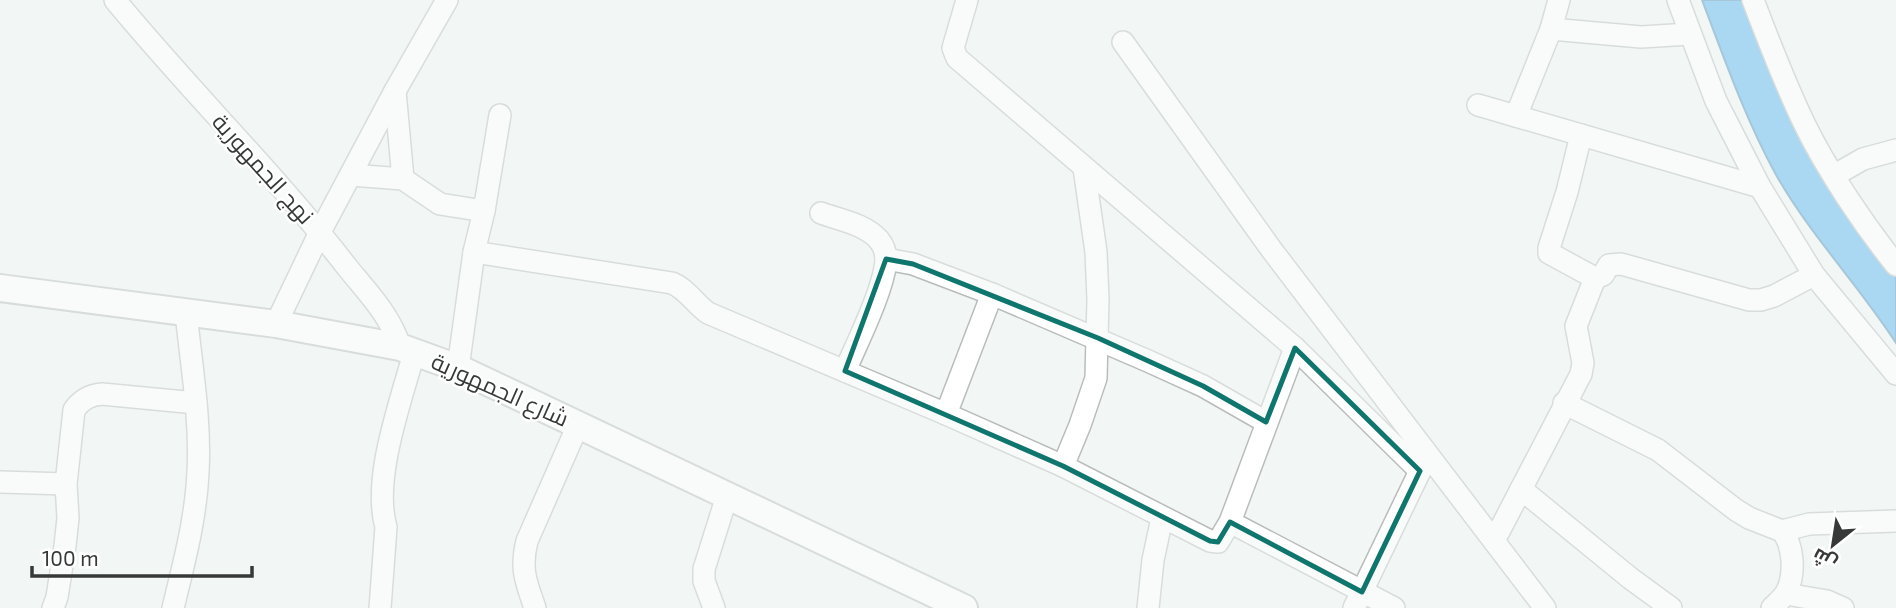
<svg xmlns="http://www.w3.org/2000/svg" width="1896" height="608" font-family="'Exo 2',Cairo,sans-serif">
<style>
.water{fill:#53afea;stroke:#4b8cb5;stroke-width:2}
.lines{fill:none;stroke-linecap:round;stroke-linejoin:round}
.minor-casing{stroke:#b8bdbb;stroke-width:24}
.major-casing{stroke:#b8bdbb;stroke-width:30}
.minor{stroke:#fff;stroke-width:21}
.major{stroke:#fff;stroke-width:26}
.marked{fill:none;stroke:#0f766e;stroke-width:5;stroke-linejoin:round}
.labels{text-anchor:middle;stroke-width:5;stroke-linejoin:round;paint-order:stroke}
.street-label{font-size:23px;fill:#373938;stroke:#fff}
</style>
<rect width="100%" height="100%" fill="#f2f7f5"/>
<path class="water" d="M1702,0H1746L1896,270V343C1858,284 1809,234 1775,173C1745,118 1724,58 1702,0Z"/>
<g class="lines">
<defs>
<g id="minor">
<path d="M115,0C190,91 275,174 347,267C367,292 391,316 400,347"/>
<path d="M967,0L953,48L957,58L1295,348L1420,471"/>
<path d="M1678,0L1716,101L1760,187L1814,275L1896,374"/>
<path d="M1753,0C1769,42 1785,84 1805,125C1827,170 1864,225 1896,265"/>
<path d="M1551,29L1641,37L1690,34"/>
<path d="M1123,42L1271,249L1545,608"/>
<path d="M395,91L403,179"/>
<path d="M1478,105L1760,187"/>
<path d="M1516,116L1551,29L1559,0"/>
<path d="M1581,135L1567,192L1549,248V253L1595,278"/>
<path d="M351,175L403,179L440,204L484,211"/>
<path d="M1835,175L1863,159L1896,150"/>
<path d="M821,213C840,220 865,224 879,240C883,245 886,253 886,260C884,289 857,343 845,371"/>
<path d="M474,252L672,283C687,289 695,304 708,313L946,414L1063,466L1210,541L1218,542L1230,522L1295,348"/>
<path d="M886,259L913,264L992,294L1148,361L1203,386L1266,422"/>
<path d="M276,324L320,232L395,91L447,0"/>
<path d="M458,368L474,252L484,211L500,115"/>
<path d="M1564,403L1658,450L1736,510L1749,518L1782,531C1794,546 1795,574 1787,591C1784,597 1777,603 1772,608"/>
<path d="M946,414L992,294"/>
<path d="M1063,466L1080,425L1096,378L1098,299L1096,252L1084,168"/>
<path d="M0,482L66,484"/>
<path d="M1521,489L1630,578L1671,608"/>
<path d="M1230,522L1394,608"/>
<path d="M1782,531L1809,524L1896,521"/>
<path d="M1494,541L1581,374L1583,363L1576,326L1595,278L1603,275L1609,265L1621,264L1749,300H1761L1774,296L1814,275"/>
<path d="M1786,594L1827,601L1843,608"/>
<path d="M53,608L57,597L65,546L68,518L66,484L74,410C81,400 89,395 102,394L196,403"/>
<path d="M173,608C184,563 196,518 198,472C201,419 191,364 186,312"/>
<path d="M380,608L386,527C372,479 401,401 414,353"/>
<path d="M535,608C526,582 520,569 527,541L578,425"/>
<path d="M714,608L704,581V569L727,496"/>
<path d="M1148,608L1153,560L1162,518"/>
<path d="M1354,608L1420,471L1423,458"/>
</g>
<path id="major" d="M0,288L276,324L400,347L458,368L964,608"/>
</defs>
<use href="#minor" class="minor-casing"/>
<use href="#major" class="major-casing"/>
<use href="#minor" class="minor"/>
<use href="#major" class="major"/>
</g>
<path d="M0 0H1896V608H0ZM886,259L913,264L1098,338L1203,386L1266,422L1295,348L1420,471L1362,592L1230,522L1218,542L1210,541L1063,466L845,371Z" fill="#f2f7f5" fill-opacity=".55" fill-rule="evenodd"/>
<path class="marked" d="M886,259L913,264L1098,338L1203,386L1266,422L1295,348L1420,471L1362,592L1230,522L1218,542L1210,541L1063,466L845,371Z"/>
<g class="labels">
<g class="street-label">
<text transform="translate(263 169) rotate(48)" y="8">نهج الجمهورية</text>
<text transform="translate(500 390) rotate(24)" y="8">شارع الجمهورية</text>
</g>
</g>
<g transform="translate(1833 545) rotate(210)" stroke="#ffffff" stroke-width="5" paint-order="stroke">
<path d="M0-5L12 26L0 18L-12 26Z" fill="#373938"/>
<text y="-10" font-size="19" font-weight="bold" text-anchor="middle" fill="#373938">ش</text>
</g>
<path d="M32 566v10h220v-10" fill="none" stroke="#373938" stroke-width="3.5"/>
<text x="42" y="566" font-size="21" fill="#373938" stroke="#ffffff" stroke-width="5" paint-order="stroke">100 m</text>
</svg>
